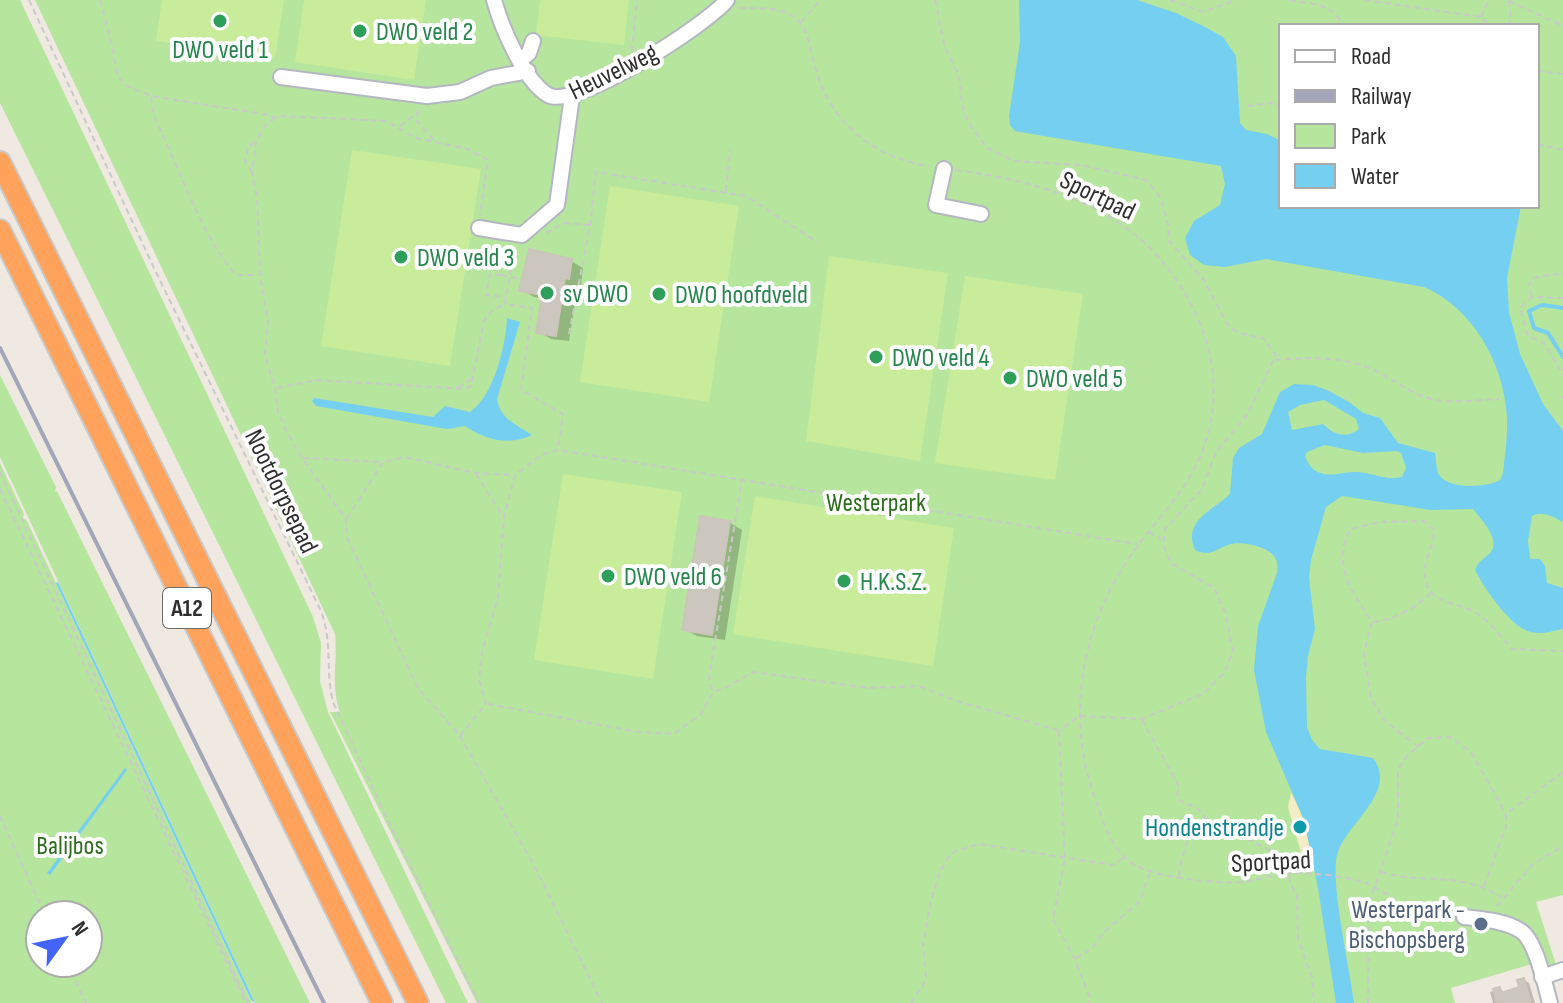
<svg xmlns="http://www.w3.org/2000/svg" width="1563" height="1003" font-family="'Sofia Sans Condensed',sans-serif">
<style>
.green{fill:#b6e59e;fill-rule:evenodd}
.sand{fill:#f3ecc5}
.pitch{fill:#c9ec9a}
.water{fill:#75cff0;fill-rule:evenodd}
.shadow{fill:#0003}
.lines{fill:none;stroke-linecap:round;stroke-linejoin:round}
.stream{stroke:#75cff0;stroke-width:4}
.building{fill:#cbc7bf;stroke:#cbc5ba;stroke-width:2}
.minor-casing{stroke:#b4b7c1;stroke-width:18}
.highway-casing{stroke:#c9c9c9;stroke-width:24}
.path{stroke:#c9c9c9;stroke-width:2;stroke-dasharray:6 4;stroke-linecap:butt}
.minor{stroke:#fff;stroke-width:14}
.highway{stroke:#ffa35c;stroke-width:20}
.rail{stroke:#a3a6b8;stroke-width:4}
.path-bridge{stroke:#c9c9c9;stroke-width:2;stroke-dasharray:6 4;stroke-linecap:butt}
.leisure-dot{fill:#2e9e5b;stroke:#fff;stroke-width:3}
.culture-dot{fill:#0f9aa8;stroke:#fff;stroke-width:3}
.service-dot{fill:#5c6f8a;stroke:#fff;stroke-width:3}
.labels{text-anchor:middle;stroke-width:8;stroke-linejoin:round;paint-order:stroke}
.shield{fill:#fff;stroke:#6d6d6d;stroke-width:2}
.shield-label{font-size:24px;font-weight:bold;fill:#2e2e2e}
.leisure-label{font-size:26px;fill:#27864d;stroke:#fff;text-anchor:start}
.street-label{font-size:26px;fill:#2e2e2e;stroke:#fff}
.park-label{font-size:26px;fill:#2c6e1b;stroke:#fff}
.culture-label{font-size:26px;fill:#0d838f;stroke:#fff;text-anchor:end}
.service-label{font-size:26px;fill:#4e5e75;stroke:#fff;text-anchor:end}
</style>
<rect width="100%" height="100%" fill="#efe9e1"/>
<g class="green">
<path d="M0,0H20L313,617L321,643L320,681L328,712L468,1003H446L0,103Z"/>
<path d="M35,0H1563V895L1536,902L1557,968H1548L1536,938L1535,963L1451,988L1455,1003H477L330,712H340C330,685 338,661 335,634ZM1281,26H1537V206H1281Z"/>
<path d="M0,375L56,487L55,492L57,491L310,1003H255L0,457Z"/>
<path d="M0,463L24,514L23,518L27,521L252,1003H0ZM40,915H88V963H40Z"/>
</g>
<path class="sand" d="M1291,792L1304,820L1315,872L1306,870L1288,807Z"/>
<g class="pitch">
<path d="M162,0H284L275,59L156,41Z"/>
<path d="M304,0H426L414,80L295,62Z"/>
<path d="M540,0H629L624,45L536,35Z"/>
<path d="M352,150L481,169L450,366L321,346Z"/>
<path d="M610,186L739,206L709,402L580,382Z"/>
<path d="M829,256L948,273L920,461L806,441Z"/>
<path d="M965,276L1083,294L1055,480L935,463Z"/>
<path d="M563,474L682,492L653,679L534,660Z"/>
<path d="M755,496L954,528L933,666L733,634Z"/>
</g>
<g class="water">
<path d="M1019,0H1137L1176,13L1207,28L1223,37L1236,56L1240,123L1246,130L1267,134L1281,141V206H1521L1507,278L1509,312L1520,354L1532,380L1543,404L1563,431V522C1554,517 1542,510 1532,516L1528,541L1530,559H1540L1545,566L1547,583L1563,588V629C1553,631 1541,635 1531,632C1511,628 1484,588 1475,570C1478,562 1481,561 1488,555C1504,542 1482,521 1473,509L1431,510L1342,496L1326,507L1311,560L1309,578L1315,629L1308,656L1306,677L1307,727L1312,740L1320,749L1373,758C1399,792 1345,824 1337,855C1330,883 1350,970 1354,1003H1336L1318,888L1304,820L1266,732L1254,670L1258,626L1277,573C1278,567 1278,560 1273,555C1266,546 1241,541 1231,544C1216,548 1211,558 1195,550C1182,520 1214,510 1230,494L1233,458L1239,448L1262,434L1280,392L1294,384L1313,385L1329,391L1349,402L1363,413L1380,418L1398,443L1435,453C1436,459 1436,467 1438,473C1446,490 1486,488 1500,480L1503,473C1505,454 1508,435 1507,417C1504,364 1473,308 1424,287L1266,259L1225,267L1204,265L1190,255L1185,238L1194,221L1220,205L1225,184L1221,166L1015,131L1010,125L1009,116L1020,42ZM1324,400L1356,419L1359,429C1346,439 1334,435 1323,424L1292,430L1288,412L1300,405ZM1325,445L1363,453L1396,451L1401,453L1406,468L1402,477C1387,481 1373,473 1357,472C1343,471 1331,478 1318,472C1311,469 1309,464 1305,457L1307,452Z"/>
<path d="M507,318L520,322L497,399C500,419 517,425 532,435C510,446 485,440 465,426L447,429L316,406L312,401L314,398L433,417L445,406L470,412C494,396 506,345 507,318Z"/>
<path d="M58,582L255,1003L251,1000L56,583Z"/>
<path d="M125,768L127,770L50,875L47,873Z"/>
</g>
<g class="shadow">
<path d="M571,261L583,268L581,285L578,284L569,341L551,339L538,331L543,299L534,297L522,290Z"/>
<path d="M729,522L742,530L725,640L697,636L684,629Z"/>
<path d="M1524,980L1529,983L1535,1003H1493L1490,992L1500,989L1506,993L1521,989Z"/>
</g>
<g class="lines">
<path class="stream" d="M1563,308L1542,305L1529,311L1534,328L1548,333L1563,357"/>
</g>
<g class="building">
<path d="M529,249L572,259L569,279L565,278L556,336L536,333L542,295L519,291Z"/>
<path d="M700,516L730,521L712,635L682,630Z"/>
<path d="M1524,978L1531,1003H1497L1493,989L1500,987L1501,993L1519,987L1517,980Z"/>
</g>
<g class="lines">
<defs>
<g id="minor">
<path d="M494,0C501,26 524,81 548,95C574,111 708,24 727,0"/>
<path d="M520,61L529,53L533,41"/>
<path d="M281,77L427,96L460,92L491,78L528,71"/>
<path d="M944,169L936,205L981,214"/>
<path d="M479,228L522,235L557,205L572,96"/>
<path d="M1464,917C1482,919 1506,921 1521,931C1536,941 1545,985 1550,1003"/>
<path d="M1542,977L1563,970"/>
</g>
<g id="highway">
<path d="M0,162L418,1003"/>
<path d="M0,230L382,1003"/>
</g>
</defs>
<use href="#minor" class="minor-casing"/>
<use href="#highway" class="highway-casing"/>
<g class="path">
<path d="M29,0L154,268L321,611C333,644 325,669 333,702L389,823L479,1003"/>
<path d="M100,0L112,45L117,74L125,85L151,96L270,115L275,118L281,116L386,121L416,138L468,149L488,160L480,215"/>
<path d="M935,0L945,48L959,75L962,104L968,122L987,148L1014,161L1081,165L1146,180L1161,198L1168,225L1169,241L1204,280L1227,324L1238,333L1263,338L1276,355L1247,415L1216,452L1202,489L1165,529L1163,545L1171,563L1214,588L1225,612L1233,652L1224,673L1203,694L1141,719L1079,716L1059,731"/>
<path d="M1170,0L1203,12L1236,0"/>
<path d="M1290,0C1314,5 1331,2 1344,26"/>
<path d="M1365,0L1481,17L1490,26"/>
<path d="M1509,1L1563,26"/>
<path d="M740,8C758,9 778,6 794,17C810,29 809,50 815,67C831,123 872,157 929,166"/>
<path d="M1481,17L1489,0"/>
<path d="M801,22L820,0"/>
<path d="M1508,26L1511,19L1509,1"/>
<path d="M632,51L637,0"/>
<path d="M1537,71L1563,74"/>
<path d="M151,97C152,115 159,127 167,144C187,189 204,238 236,275H258"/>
<path d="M1247,106L1272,103L1281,106"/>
<path d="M418,110L417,121L435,141"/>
<path d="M275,118L266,125L256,141L252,173L257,197L260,275L268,321L265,355L275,388L278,411L287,432L302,458L346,519L347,537L418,688L460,736L535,867L602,1003"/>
<path d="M400,126L417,113"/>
<path d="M1537,144L1563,150"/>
<path d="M956,170C1062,185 1153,215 1199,321C1217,363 1219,408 1202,452C1188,489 1163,512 1140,543C1084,615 1063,711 1095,798C1103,822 1112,852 1135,865C1158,878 1218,884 1244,882C1260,880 1276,873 1293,873C1316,873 1344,876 1366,883C1383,889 1397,904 1415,909C1426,913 1440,913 1451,915"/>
<path d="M252,172L245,161L248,147L256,141"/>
<path d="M726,191L730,149"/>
<path d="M546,233L564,223L589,225"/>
<path d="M514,249L505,304L532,308L521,390L563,414L558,449"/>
<path d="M501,275L490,274L486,295L505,297"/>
<path d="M1532,296L1529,285L1532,278L1563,273"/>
<path d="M1563,298L1532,297L1520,308L1528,336L1544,343L1563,375"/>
<path d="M569,334L590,226L596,172L746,196L817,242"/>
<path d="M1275,360C1310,357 1349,356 1380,373C1399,383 1414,396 1436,400C1456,403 1479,400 1499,399"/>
<path d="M277,388L317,380L465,389L471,386L484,321L493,310L505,304"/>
<path d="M458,388L472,378"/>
<path d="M1562,396L1563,399"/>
<path d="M303,458L380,462"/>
<path d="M0,472L248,1003"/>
<path d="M476,474L503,516"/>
<path d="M0,489L246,1003"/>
<path d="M347,518L383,462L405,457L475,473L514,475"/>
<path d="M1149,532L1161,539"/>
<path d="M1373,622C1395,620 1413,609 1430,594"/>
<path d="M712,690L709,677L742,480"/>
<path d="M488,704L639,732L674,734L701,714L713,692L727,687L753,672L868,688L919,686L957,701L1058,730"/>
<path d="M1142,720L1178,784L1177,799L1197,808L1205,817L1279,855L1287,864L1290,882L1297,896L1298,938L1312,978L1314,1003"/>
<path d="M1059,731L1065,859L1053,919L1075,959L1090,998L1089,1003"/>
<path d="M460,736L486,704L479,680L482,652L498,597L504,516L515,475L541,455L558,450L1137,544"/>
<path d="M1418,747L1385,721L1371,698L1364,654L1372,622C1353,592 1331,566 1350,529L1381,522L1424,521L1434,530C1434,548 1424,557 1425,573C1426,606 1456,600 1476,613C1490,621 1501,637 1512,649L1563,651"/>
<path d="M0,816L45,915"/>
<path d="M1381,872C1424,885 1460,870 1502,898"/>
<path d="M1179,876C1183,852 1186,836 1204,818"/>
<path d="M1484,886L1506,827V814L1563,772"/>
<path d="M1497,906L1533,864L1563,846"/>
<path d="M1076,958L1092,949L1104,932L1140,901L1150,872"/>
<path d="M67,963L86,1003"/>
<path d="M911,1003L923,985L926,976L923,945L931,900L940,872L950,855L956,851L979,844L1113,865L1124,857"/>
<path d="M1368,1003L1369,904L1398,819V770L1407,756L1428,738L1450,737L1471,752L1506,814"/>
</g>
<use href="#minor" class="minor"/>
<use href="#highway" class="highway"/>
<path class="rail" d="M0,348L324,1003"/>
<path class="path-bridge" d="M501,275L521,279"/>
</g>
<g class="leisure-dot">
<circle cx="220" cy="21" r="8"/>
<circle cx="360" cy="31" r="8"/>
<circle cx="401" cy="257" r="8"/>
<circle cx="547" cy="293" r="8"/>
<circle cx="659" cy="294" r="8"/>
<circle cx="876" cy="357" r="8"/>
<circle cx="1010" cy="378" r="8"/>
<circle cx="608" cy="576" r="8"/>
<circle cx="844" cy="581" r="8"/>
</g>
<circle class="culture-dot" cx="1300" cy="827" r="8"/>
<circle class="service-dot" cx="1481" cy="924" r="8"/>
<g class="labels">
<rect class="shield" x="163" y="588" width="48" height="40" rx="6"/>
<g class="shield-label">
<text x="187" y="616">A12</text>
</g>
<g class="leisure-label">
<text x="376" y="40">DWO veld 2</text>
<text x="220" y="58" text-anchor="middle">DWO veld 1</text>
<text x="417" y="266">DWO veld 3</text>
<text x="563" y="302">sv DWO</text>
<text x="675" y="303">DWO hoofdveld</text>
<text x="892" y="366">DWO veld 4</text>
<text x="1026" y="387">DWO veld 5</text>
<text x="624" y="585">DWO veld 6</text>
<text x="860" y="590">H.K.S.Z.</text>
</g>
<g class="street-label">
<text transform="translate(613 71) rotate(-26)" y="9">Heuvelweg</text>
<text transform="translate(1098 195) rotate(26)" y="9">Sportpad</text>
<text transform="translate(282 491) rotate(64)" y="9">Nootdorpsepad</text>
<text transform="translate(1271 861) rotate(-3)" y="9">Sportpad</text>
</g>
<g class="park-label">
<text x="876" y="511">Westerpark</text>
<text x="70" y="854">Balijbos</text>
</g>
<g class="culture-label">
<text x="1284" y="836">Hondenstrandje</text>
</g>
<g class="service-label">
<text x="1465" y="918">Westerpark -<tspan x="1465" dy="30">Bischopsberg</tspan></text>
</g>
</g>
<rect x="1279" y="24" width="260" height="184" fill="#ffffff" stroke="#ababab" stroke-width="2"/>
<rect x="1295" y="50" width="40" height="12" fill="#ffffff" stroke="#ababab" stroke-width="2"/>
<text x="1351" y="64" font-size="24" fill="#2e2e2e">Road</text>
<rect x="1295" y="90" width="40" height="12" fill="#a3a6b8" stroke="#ababab" stroke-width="2"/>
<text x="1351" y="104" font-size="24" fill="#2e2e2e">Railway</text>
<rect x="1295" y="124" width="40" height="24" fill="#b6e59e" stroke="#ababab" stroke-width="2"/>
<text x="1351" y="144" font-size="24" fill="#2e2e2e">Park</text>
<rect x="1295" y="164" width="40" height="24" fill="#75cff0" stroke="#ababab" stroke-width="2"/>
<text x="1351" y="184" font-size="24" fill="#2e2e2e">Water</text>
<g transform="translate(64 939) rotate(57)"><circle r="38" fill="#ffffff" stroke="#ababab" stroke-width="2"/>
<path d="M0-6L14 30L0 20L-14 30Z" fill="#4264fb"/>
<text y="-12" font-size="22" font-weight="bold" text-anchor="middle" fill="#2e2e2e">N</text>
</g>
</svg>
